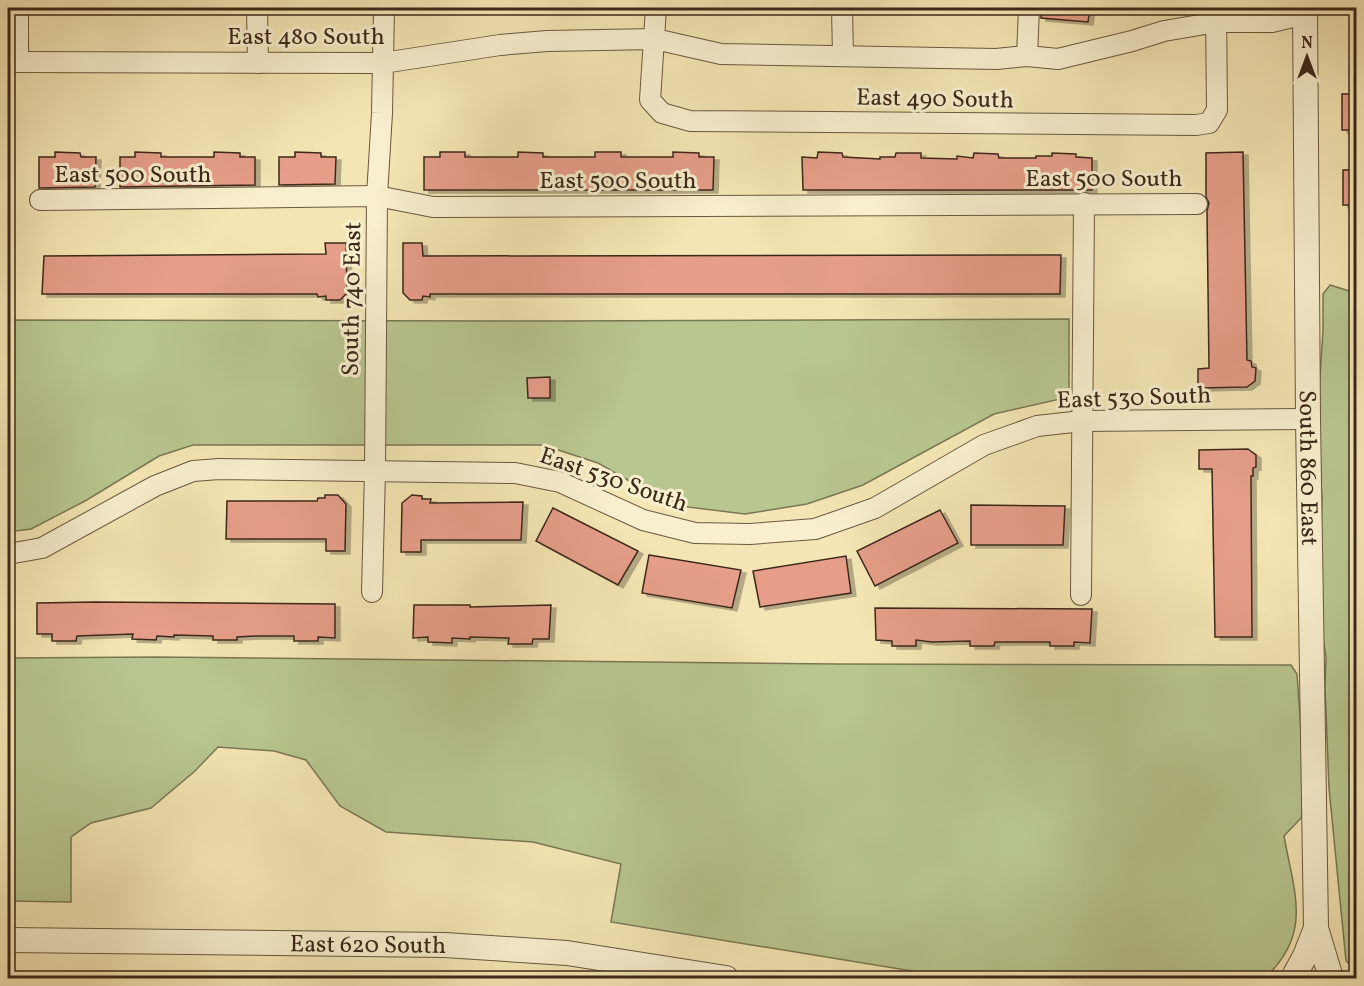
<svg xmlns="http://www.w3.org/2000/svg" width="1364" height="986" font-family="Vollkorn,serif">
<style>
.green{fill:#b8c690;stroke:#7a7755;stroke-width:1.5}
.building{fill:#e69e89;stroke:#3c281a;stroke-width:1.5;filter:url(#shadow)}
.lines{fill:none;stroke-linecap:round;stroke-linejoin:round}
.minor-casing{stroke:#6a5840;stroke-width:22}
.tertiary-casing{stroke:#6a5840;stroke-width:26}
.minor{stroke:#f8efce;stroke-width:20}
.tertiary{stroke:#f8efce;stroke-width:24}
.labels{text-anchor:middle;stroke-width:6;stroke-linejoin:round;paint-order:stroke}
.street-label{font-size:24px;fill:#3c281a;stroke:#f8efce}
</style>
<defs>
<filter id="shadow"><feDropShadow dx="5" dy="3" stdDeviation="0" flood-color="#0004"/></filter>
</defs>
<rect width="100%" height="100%" fill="#f4e6b4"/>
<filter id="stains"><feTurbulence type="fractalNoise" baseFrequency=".00333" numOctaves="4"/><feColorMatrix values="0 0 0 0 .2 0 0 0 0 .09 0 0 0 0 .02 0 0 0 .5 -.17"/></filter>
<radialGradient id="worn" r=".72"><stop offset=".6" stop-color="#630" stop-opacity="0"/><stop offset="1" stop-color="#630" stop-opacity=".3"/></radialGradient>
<g class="green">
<path d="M1330,285L1356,293V970L1346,961L1329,788L1325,686L1326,657L1321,625L1320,546L1322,500L1319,445V391L1323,331V294Z"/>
<path d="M1069,319V397L994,414L863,485L807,504L745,514L688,507L645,490L598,463L543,445H193L159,456L85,501L31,529L8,532V320L558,321Z"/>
<path d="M156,657L837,664L1291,665L1297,674L1303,759L1302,817L1284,836C1294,893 1313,933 1265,978H955L611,922L621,864L533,842L386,832L340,806L306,760L274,751L218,747L195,771L151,808L91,823L71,837V902L9,901L8,658Z"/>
</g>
<g class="building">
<path d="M1041,8H1090L1088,22L1041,18Z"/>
<rect x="1342" y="94" width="14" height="36"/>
<path d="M55,152L80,153L81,157H96L95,187L39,188V157H55Z"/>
<path d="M135,152L161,153V157H214V152L240,153V157H255V185L120,187V157H135Z"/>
<path d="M295,152L321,153V157H336L335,184L279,185V157H295Z"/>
<path d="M440,152H465V157H518V152L543,153V157H595V152H621V157H673V152L699,153V157H714L713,190H424V157H440Z"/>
<path d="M818,152L842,153L843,157L880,159V157H895L896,153H921V158L957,159V156L973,158L974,153L998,154L999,158H1036V156H1052V153L1076,154V157L1092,158V190H803L802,157L817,158Z"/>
<path d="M1243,152L1247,360L1251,361L1252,367L1256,368L1255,381L1247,387L1198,388V369L1209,368L1207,211L1209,203L1206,197V153Z"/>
<rect x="1343" y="170" width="13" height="35"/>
<path d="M325,243H346L347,293L340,300H326V296L318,297L317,294H42L44,256L326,254Z"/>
<path d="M403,243H422L423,256L1061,255L1060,294H430V297L423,296L422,300H410L403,293Z"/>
<path d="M550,377V398H528L527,378Z"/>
<path d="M1248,449L1256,455V467L1253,468V476H1251L1252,637H1215L1212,469H1199V450Z"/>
<path d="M325,495H338L346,504L345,551H326V539H226L227,501H317L318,498H325Z"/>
<path d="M412,495L422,496V499H431L430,503L523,502L521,540H421V552H401L402,503Z"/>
<path d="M971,505L1065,506L1063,545H971Z"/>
<path d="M553,508L638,551L618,585L536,541Z"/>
<path d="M940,510L958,543L875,586L857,551Z"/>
<path d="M649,555L741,570L732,608L642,593Z"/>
<path d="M846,556L851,593L760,607L753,571Z"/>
<path d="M95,602L335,604V638L318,637V641H294V636H256L237,637V640H213V636L174,635V637L157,636L156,640L132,639L133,634L77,636L76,641H52V634H37V603Z"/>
<path d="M414,605H470V607L551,605L549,639H533L532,644H508L509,638L470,637V639L452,638V643L428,642V637L413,638Z"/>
<path d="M875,608L1092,609L1090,643L1074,642V646H1050V642H995L994,646H970V641L932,642L916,640V646H892V641L876,640Z"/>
</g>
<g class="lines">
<defs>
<g id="minor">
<path d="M257,8L258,63"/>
<path d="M656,8L650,100L662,113L690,121L1196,125L1209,123L1217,110L1216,8"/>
<path d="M842,8L843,56"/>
<path d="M1027,56L1029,8"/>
<path d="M8,62L383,63L500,45L547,41L655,39L721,54L996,59L1027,56L1058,59L1132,41L1164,31L1217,22H1272L1305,14"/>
<path d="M18,62V8"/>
<path d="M40,200L377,196L433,207L1197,204"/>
<path d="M8,554L42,548L155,486L193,471L219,469L515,473L560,482L643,520L695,533L750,534L815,529L875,508L984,445L1037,426L1082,421L1308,419"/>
<path d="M372,592L375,471L377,196L382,113L384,8"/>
<path d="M1081,595L1084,203"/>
</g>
<g id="tertiary">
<path id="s1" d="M1305,8L1308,419L1316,928L1331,978"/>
<path id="s2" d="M8,940L445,945L567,953L726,978"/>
<path d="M1293,978L1305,956L1316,928"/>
</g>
</defs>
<use href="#minor" class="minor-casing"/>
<use href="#tertiary" class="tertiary-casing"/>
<use href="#minor" class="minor"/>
<use href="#tertiary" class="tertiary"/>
</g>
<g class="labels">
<g class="street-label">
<text x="306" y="44">East 480 South</text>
<text transform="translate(935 98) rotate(1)" y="8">East 490 South</text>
<text x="133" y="182">East 500 South</text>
<text x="1104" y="186">East 500 South</text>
<text x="618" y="188">East 500 South</text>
<text transform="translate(351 299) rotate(-89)" y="8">South 740 East</text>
<text transform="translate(1134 397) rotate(-2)" y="8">East 530 South</text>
<text dy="8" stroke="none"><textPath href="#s1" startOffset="460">South 860 East</textPath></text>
<text transform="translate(614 479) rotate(19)" y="8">East 530 South</text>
<text dy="8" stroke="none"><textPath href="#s2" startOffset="360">East 620 South</textPath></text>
</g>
</g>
<rect width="1364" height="986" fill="none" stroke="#f4e6b4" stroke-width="30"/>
<rect x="9" y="9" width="1346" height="968" fill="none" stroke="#3c281a" stroke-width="3"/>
<rect x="15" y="15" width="1334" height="956" fill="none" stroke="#3c281a" stroke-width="1.5"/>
<g transform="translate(1307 57)" stroke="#f8efce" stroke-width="4.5" paint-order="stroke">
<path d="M0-4.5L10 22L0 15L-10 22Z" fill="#3c281a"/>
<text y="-9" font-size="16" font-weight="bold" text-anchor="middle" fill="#3c281a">N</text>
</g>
<rect width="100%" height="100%" filter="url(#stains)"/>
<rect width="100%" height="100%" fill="url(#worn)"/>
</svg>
